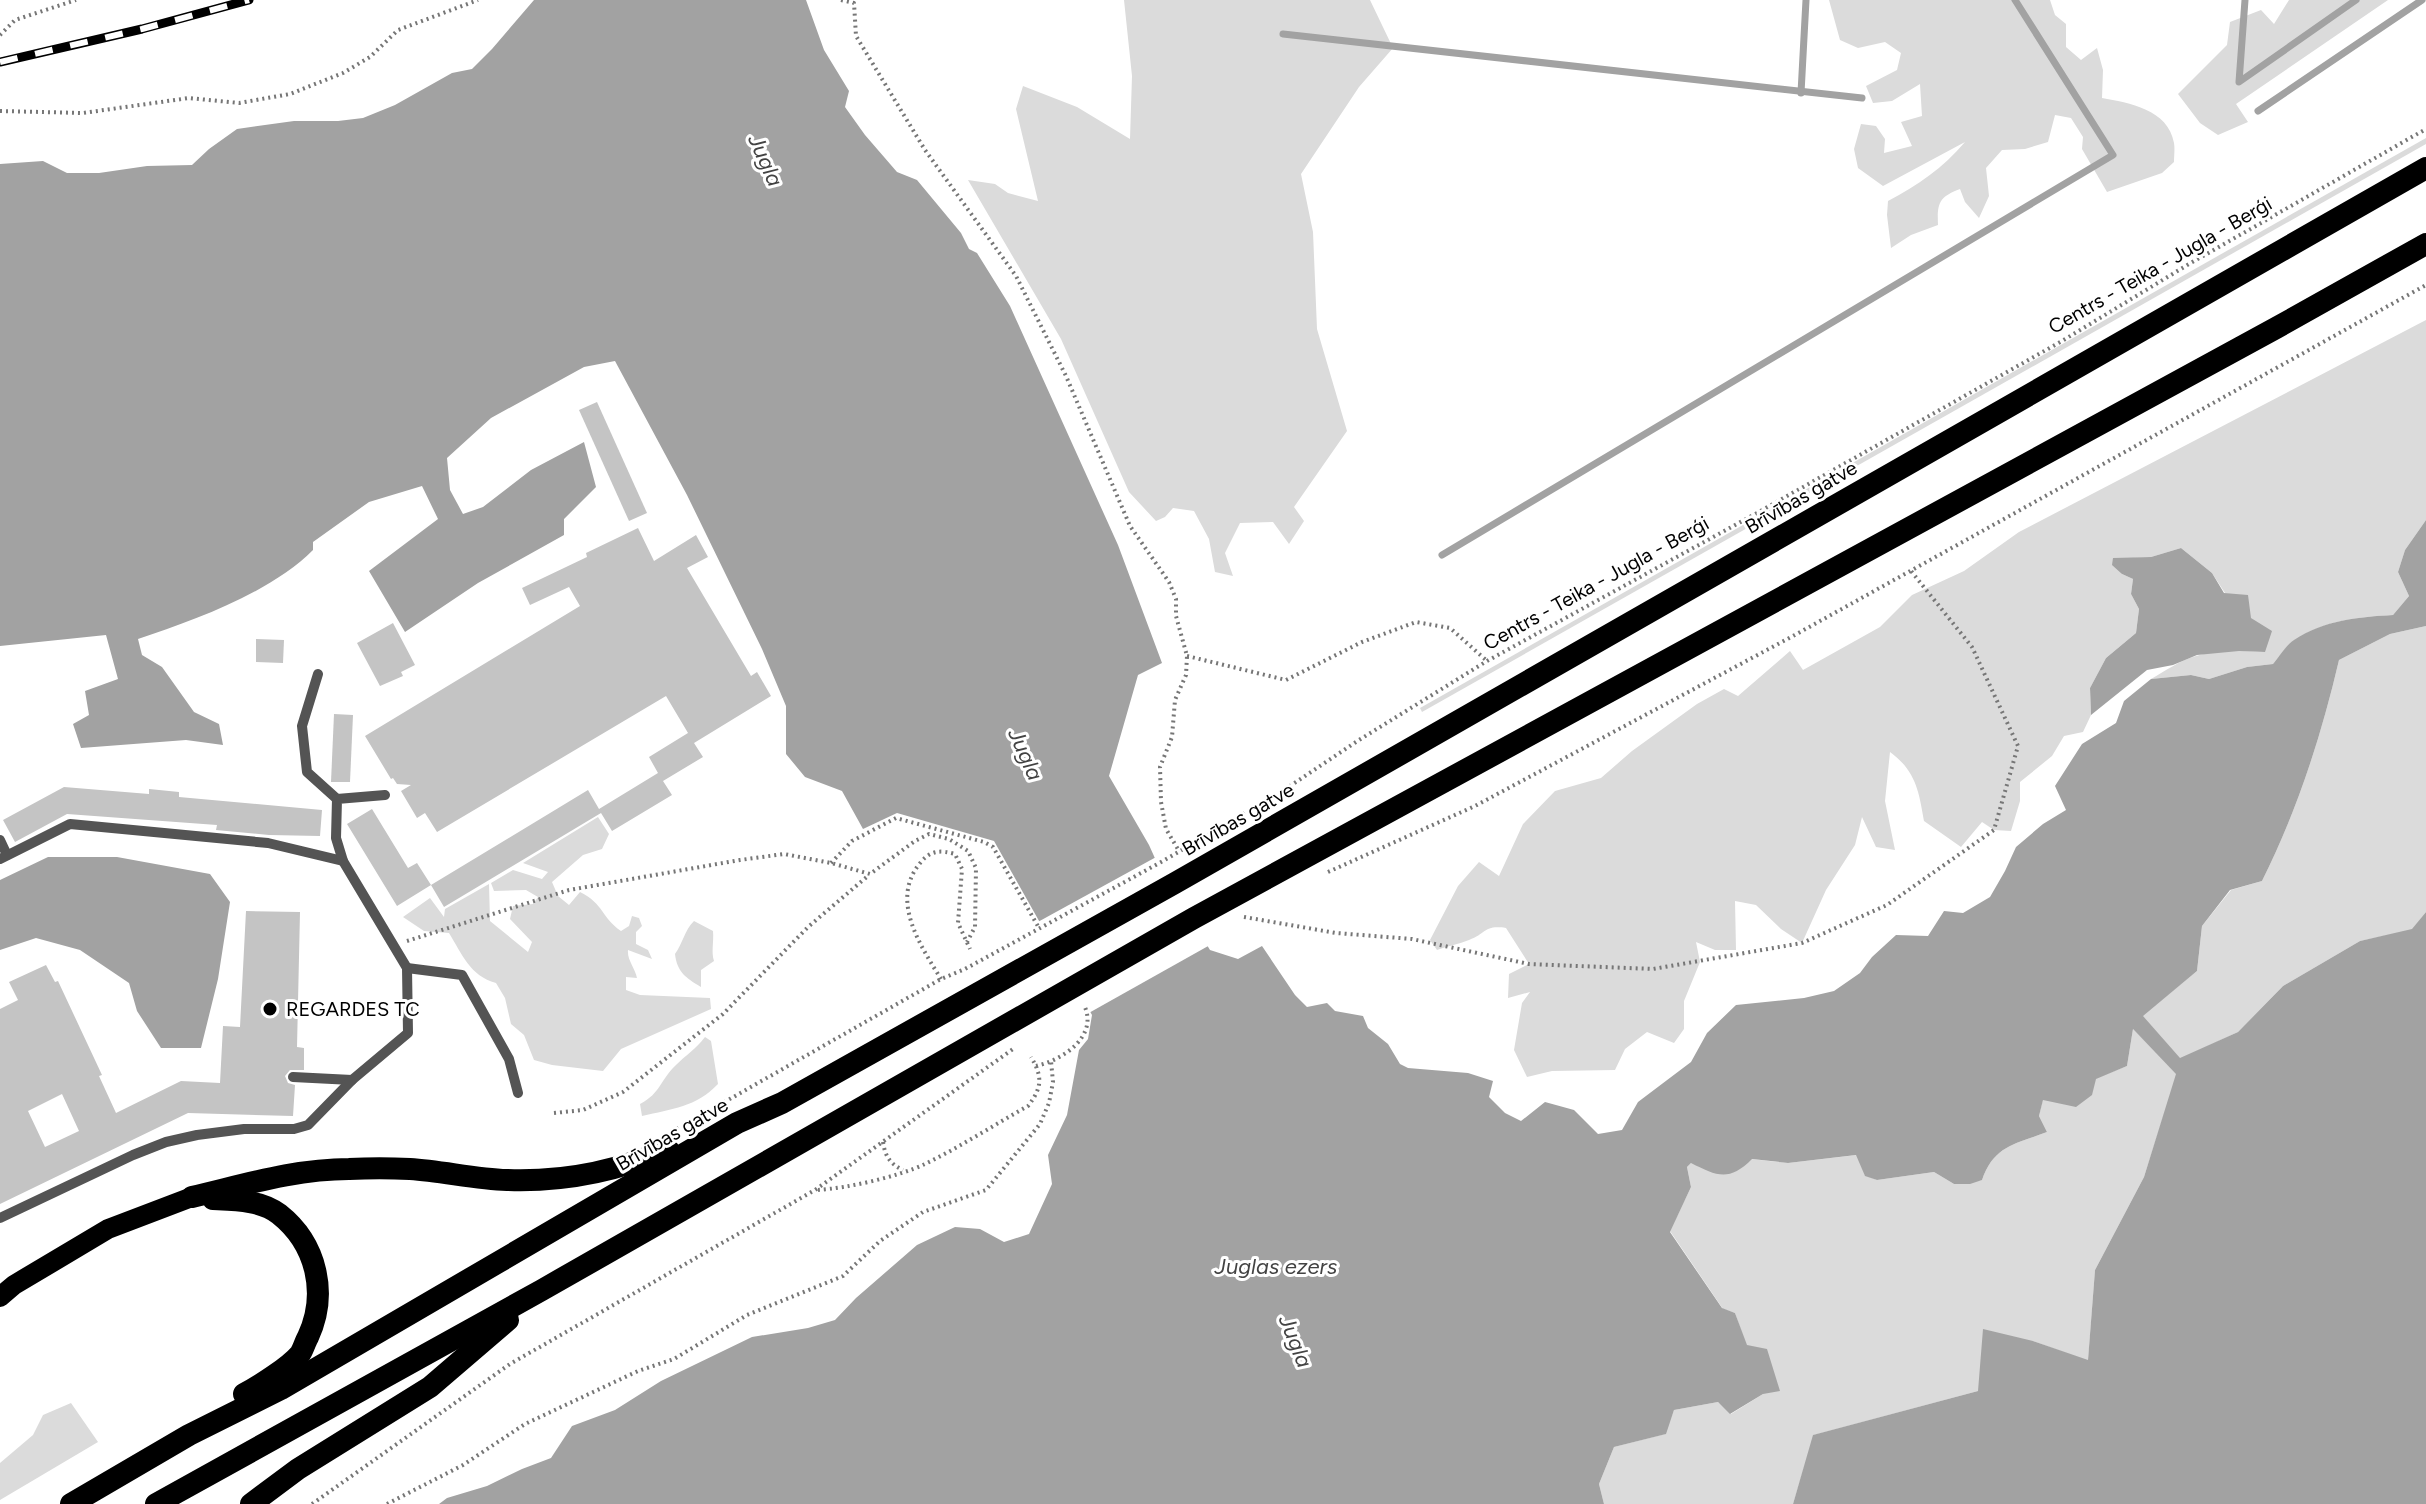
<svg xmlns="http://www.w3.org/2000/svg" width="2426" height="1504" font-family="Figtree,sans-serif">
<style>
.green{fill:#dbdbdb}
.water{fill:#a2a2a2}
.pier{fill:#fff}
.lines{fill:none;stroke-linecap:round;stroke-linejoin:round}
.stream{stroke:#a2a2a2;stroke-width:7}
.building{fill:#c4c4c4;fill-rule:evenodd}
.path{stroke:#767676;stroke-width:4;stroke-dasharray:2 4;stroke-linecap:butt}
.service{stroke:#545454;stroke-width:10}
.primary{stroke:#000;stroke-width:20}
.trunk{stroke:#000;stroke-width:22}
.rail-casing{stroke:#000;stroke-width:9}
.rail{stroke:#fff;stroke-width:6;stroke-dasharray:18;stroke-linecap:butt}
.poi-dot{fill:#000;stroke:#fff;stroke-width:3}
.labels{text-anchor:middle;stroke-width:6;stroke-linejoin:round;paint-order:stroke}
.street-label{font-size:20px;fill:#000;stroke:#fff}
.poi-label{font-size:20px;fill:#000;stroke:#fff;text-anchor:start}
.water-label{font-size:22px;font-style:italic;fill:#434343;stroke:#fff}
</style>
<rect width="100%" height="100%" fill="#fff"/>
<g class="green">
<path d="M1124,0H1370L1393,48L1359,87L1301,174L1313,232L1317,329L1347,431L1294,507L1304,521L1289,544L1273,522L1240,523L1225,553L1233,576L1215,572L1209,539L1194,511L1173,508L1165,517L1156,521L1129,492L1061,339L968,180L995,184L1008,193L1038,201L1016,109L1023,86L1077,107L1130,139L1132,76Z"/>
<path d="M1829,0H2050L2055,15L2066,24V47L2081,60L2097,48L2103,70L2102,98C2129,103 2168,109 2174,143C2175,149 2174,156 2174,162L2162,173L2107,192L2082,149L2083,137L2071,118L2055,115L2048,142L2025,149L2002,150L1986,168L1989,196L1979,218L1965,202L1960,189C1939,197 1937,203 1938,225L1911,235L1891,248L1887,215L1888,201C1918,185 1943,168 1965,142L1883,186L1858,168L1854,149L1861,124L1876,126L1885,139L1884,153L1912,146L1901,122L1922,116L1920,84L1892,101L1873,103L1866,86L1897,70L1901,53L1885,42L1858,48L1840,40Z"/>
<path d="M2289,0H2388L2236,104L2248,122L2218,135L2200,123L2178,94L2227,45L2230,22L2261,10L2274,24Z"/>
<path d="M2426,138V144L1422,712L1420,708Z"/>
<path d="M2426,320V520L2405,550L2398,572L2409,596L2393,615C2359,617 2325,620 2295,640C2286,645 2280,656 2273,664L2247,667L2209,679L2191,675L2151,679C2165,671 2179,661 2196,656C2217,649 2243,651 2265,652L2251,618L2225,593L2212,573L2181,548L2151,557L2113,559L2122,574L2133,579L2131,594L2139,609L2136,633L2106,658L2090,688L2091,715L2083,732L2064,736L2052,756L2020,782V801L2011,831L1994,830L1982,822L1961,847L1924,821C1919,792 1916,771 1890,752L1885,801L1895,850L1876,847L1862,817L1855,845L1826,890L1802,943L1781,929L1756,905L1735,901L1736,950H1715L1696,942L1700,962L1684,1001V1029L1674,1043L1647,1032L1625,1049L1615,1070L1552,1071L1527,1077L1514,1050L1522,1003L1530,992L1508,998L1509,974L1529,964L1506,928C1483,925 1488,933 1469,940C1459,944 1448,946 1437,950L1430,940L1458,886L1479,862L1499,876L1523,824L1555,791L1601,778L1632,751L1697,704L1724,689L1738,696L1790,651L1803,670L1880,627L1912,595L1964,571L2019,532Z"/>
<path d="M2426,626V912L2412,930L2360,941L2283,986L2238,1032L2180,1059L2142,1016L2197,971L2202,926L2231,890L2262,881C2297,811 2321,737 2339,660L2390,634Z"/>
<path d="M598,817L609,834L602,849L583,855L552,882L558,896L569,905L580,892C604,904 601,917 621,931L629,926L632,916L639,918L642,926L636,932V944L648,950L652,959L628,950C627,960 635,968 637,978L626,977V990L640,995L710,998L711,1009L621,1049L603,1071L552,1065L534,1060L524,1035L511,1024L505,998L496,983C470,976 462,954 449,933L424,931L403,917L430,898L444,917L445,909L489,884L490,921L528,952L532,942L510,919L513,906L533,904L538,897L526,890L494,891L491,883L513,870L542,879L548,872L523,863Z"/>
<path d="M694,921L713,931C714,942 711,952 714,961L701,970V987C686,978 677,972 675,954C683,943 684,931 694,921Z"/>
<path d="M2133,1029L2177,1074L2144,1177L2095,1270L2088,1361L2033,1341L1978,1391L1814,1435L1793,1504H1604L1599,1484L1614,1447L1665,1434L1674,1410L1718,1402L1731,1414L1763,1394L1735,1313L1723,1309L1670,1231L1691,1187L1687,1167L1691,1163L1751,1159L1788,1163L1857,1155L1865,1175L1877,1180L1934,1172L1954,1184L1982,1180C1994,1145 2016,1144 2047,1132L2039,1116L2043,1099L2127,1066Z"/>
<path d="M705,1037L711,1041L718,1084C696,1107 672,1109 642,1116L640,1104C661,1093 660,1080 676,1065C686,1055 696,1049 705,1037Z"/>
<path d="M71,1403L98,1442L0,1500V1463L33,1435L43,1415Z"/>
</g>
<g class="water">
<path d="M534,0H806L824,50L849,91L845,107L865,135L897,172L917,180L961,233L969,249L977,253L1010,306L1118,545L1162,663L1138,675L1109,776L1149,845L1158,865L1210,950L1238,959L1262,946L1295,995L1307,1007L1327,1003L1335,1011L1363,1016L1368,1028L1388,1044L1400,1064L1408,1068L1468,1073L1493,1081L1489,1097L1505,1113L1521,1121L1545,1102L1574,1110L1598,1134L1622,1130L1638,1102L1691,1062L1707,1033L1736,1005L1804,998L1834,991L1860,973L1872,957L1896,935L1928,936L1944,911L1963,913L1990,897L2005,871L2016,847L2043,824L2066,810L2055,786L2082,744L2116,723L2124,701L2151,679L2191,675L2209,679L2247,667L2273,664C2280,656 2286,645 2294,640C2324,620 2359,617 2393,615L2409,596L2398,572L2405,550L2426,520V626L2390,634L2339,660C2321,737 2297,811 2262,881L2230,890L2202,926L2197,971L2143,1016L2180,1058L2238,1032L2283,986L2360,941L2412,929L2426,912V1504H1793L1813,1435L1978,1391L1983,1329L2033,1341L2088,1360L2095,1270L2144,1177L2176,1074L2133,1029L2127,1066L2096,1079L2092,1095L2076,1107L2043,1100L2039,1116L2047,1132C2016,1144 1994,1145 1982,1180L1970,1184H1954L1934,1172L1877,1180L1865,1176L1856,1155L1788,1163L1752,1159C1729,1182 1717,1176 1691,1163L1687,1167L1691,1187L1670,1232L1722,1308L1735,1313L1747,1345L1767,1349L1780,1391L1763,1394L1730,1414L1718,1402L1674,1410L1666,1434L1614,1447L1599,1484L1604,1504H439L447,1498L487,1486L522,1469L551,1458L572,1426L615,1410L661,1381L752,1337L808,1328L835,1320L856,1298L917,1245L955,1227L980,1229L1004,1242L1029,1234L1052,1184L1048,1155L1067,1115L1079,1050L1088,1039L1092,1015L994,841L897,813L863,829L842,791L805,777L786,754V706L762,649L687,495L615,361L584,367L491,418L447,458L450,490L463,514L483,507L531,470L584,442L596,487L564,519V535L478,583L405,632L369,571L438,519L422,486L369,502L313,542V550C270,593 195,620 138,639L142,655L162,667L194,712L219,724L223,745L186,740L81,748L73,724L89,715L85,691L118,679L106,635L0,646V164L43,161L67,173H99L147,166L192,165L209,149L237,129L294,121H338L363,118L395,105L452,73L472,69L492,49Z"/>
<path d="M2181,548L2212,573L2224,593L2248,595L2251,618L2272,631L2265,652L2239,651L2197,655L2173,665L2147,670L2091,715L2090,688L2106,658L2136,633L2139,609L2131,594L2133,579L2122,574L2112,565L2113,558L2151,557Z"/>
<path d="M48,857H117L210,874L230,902L218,979L201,1048H161L137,1011L129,983L80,950L36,938L0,950V880Z"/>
</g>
<path class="pier" d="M1158,856L1210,945L1087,1014L1036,923Z"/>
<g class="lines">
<g class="stream">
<path d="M2245,0L2239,82L2356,0"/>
<path d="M1283,34L1862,98"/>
<path d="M1801,93L1806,0"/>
<path d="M2258,111L2422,0"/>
<path d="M1442,555L2113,155L2015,0"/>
</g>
</g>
<g class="building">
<path d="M597,402L647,513L629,521L579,410Z"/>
<path d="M638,528L654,561L696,535L708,557L687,568L751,676L757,672L771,696L694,743L703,757L663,781L672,795L612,831L601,813L444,907L431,885L588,790L599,809L658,773L649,757L688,733L691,738L666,696L437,832L425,813L417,818L401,791L411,785L397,784L393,778L391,779L365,736L580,606L569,587L530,605L522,588L587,557L586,553Z"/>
<path d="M393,623L415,665L401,672L403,676L380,686L357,643Z"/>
<path d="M256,639L284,640L283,663L256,662Z"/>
<path d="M334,714L353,715L350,782H331Z"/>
<path d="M64,787L149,794V789L179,792V797L322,810L320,836L269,835L216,830L217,825L67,814L15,842L3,820Z"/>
<path d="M372,809L408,868L417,863L431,885L397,906L347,824Z"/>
<path d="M246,911L300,912L297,1047L304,1048V1070H290L285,1076L288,1083L295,1085L293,1116L188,1113L0,1204V1009L18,1000L9,982L46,965L55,982L58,981L102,1075L99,1076L116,1113L181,1081L220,1083L223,1026L240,1027ZM62,1094L79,1131L45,1147L28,1111Z"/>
</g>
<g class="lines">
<g class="path">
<path d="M841,0L854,3L856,36L925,150L1016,276L1066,376L1130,526L1169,582L1176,599V616L1187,656L1186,675L1175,700L1172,737L1160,767L1161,802L1166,829L1179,851"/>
<path d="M0,35L15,20L76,0"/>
<path d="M0,111L83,113L189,98L239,103L290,94L343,73L370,57L398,30L478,0"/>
<path d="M1187,656L1286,680L1362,642L1416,622L1450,628L1487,661"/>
<path d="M831,863L852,841L896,818L984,842L993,847L1039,928"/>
<path d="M1328,872L1475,806L1793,636L2426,285"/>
<path d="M1244,917L1336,933L1412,939L1529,964L1653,969L1802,943L1887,905L1994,830L2018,746L1972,647L1911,571"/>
<path d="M407,941L569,890L740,860L784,854L831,863L870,874L915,841L929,834L949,839L968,851L976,868L975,927L967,942"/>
<path d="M941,979C920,945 889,899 921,862C931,850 941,850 955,854L962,869L958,923L970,949"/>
<path d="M1036,1066C1063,1060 1099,1036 1084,1005"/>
<path d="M554,1113L583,1110L623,1092L723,1014L808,927L869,875"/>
<path d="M677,1129L941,979L965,969L1163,861L1278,794L1359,740L1487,661L1757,513L2062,341L2189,264L2426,129"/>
<path d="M883,1142C885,1156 890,1164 903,1170"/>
<path d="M818,1190C848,1188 897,1177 925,1164C960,1147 994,1125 1028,1106C1042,1088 1043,1077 1031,1057"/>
<path d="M312,1504L510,1364L815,1190L1013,1049"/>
<path d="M387,1504L463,1465L525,1424L638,1371L674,1359L747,1315L843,1276L880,1241L923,1212L986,1190L1040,1124L1049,1103L1053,1082L1051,1061"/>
</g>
<g class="service">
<path d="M318,674L302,726L307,772L337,799"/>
<path d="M0,840L7,855"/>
<path d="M0,859L70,824L268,843L343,861"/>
<path d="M407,968L462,975L509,1059L518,1093"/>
<path d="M293,1077L352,1080"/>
<path d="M0,1218L133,1155L166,1142L197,1135L244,1129H294L308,1125L352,1080L408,1033L407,968L343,861L336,838L337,799L385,795"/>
</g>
<path class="primary" d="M0,1297L14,1285L108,1229L192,1197"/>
<g class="trunk">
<path d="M192,1197C244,1185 295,1169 349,1169C369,1168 390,1168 410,1169C442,1171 475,1179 507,1180C563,1182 618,1171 668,1149"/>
<path d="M213,1199C235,1200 261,1200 279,1214C317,1244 328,1294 308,1337C305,1342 303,1350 300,1354C289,1367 259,1386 244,1394"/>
<path d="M71,1504L189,1435L281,1389L737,1123L782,1103L1175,883L2426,168"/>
<path d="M156,1504L542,1290L1194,918L2276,328L2426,244"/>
<path d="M251,1504L298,1469L430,1387L508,1320"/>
</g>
<defs>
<path id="rail" d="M0,62L142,29L249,0"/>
</defs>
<use href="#rail" class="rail-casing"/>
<use href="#rail" class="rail"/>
</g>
<circle class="poi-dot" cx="270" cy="1009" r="8"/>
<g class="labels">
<g class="street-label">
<text transform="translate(2160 265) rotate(-30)" y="7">Centrs - Teika - Jugla - Berģi</text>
<text transform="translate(1801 497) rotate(-30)" y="7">Brīvības gatve</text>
<text transform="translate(1596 583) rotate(-29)" y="7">Centrs - Teika - Jugla - Berģi</text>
<text transform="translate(1238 819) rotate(-30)" y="7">Brīvības gatve</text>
<text transform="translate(672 1134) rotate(-30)" y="7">Brīvības gatve</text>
</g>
<g class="poi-label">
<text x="286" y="1016">REGARDES TC</text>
</g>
<g class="water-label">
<text transform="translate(766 160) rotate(66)" y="8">Jugla</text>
<text transform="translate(1026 754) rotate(66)" y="8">Jugla</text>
<text x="1276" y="1274">Juglas ezers</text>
<text transform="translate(1296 1341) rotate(68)" y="8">Jugla</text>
</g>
</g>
</svg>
